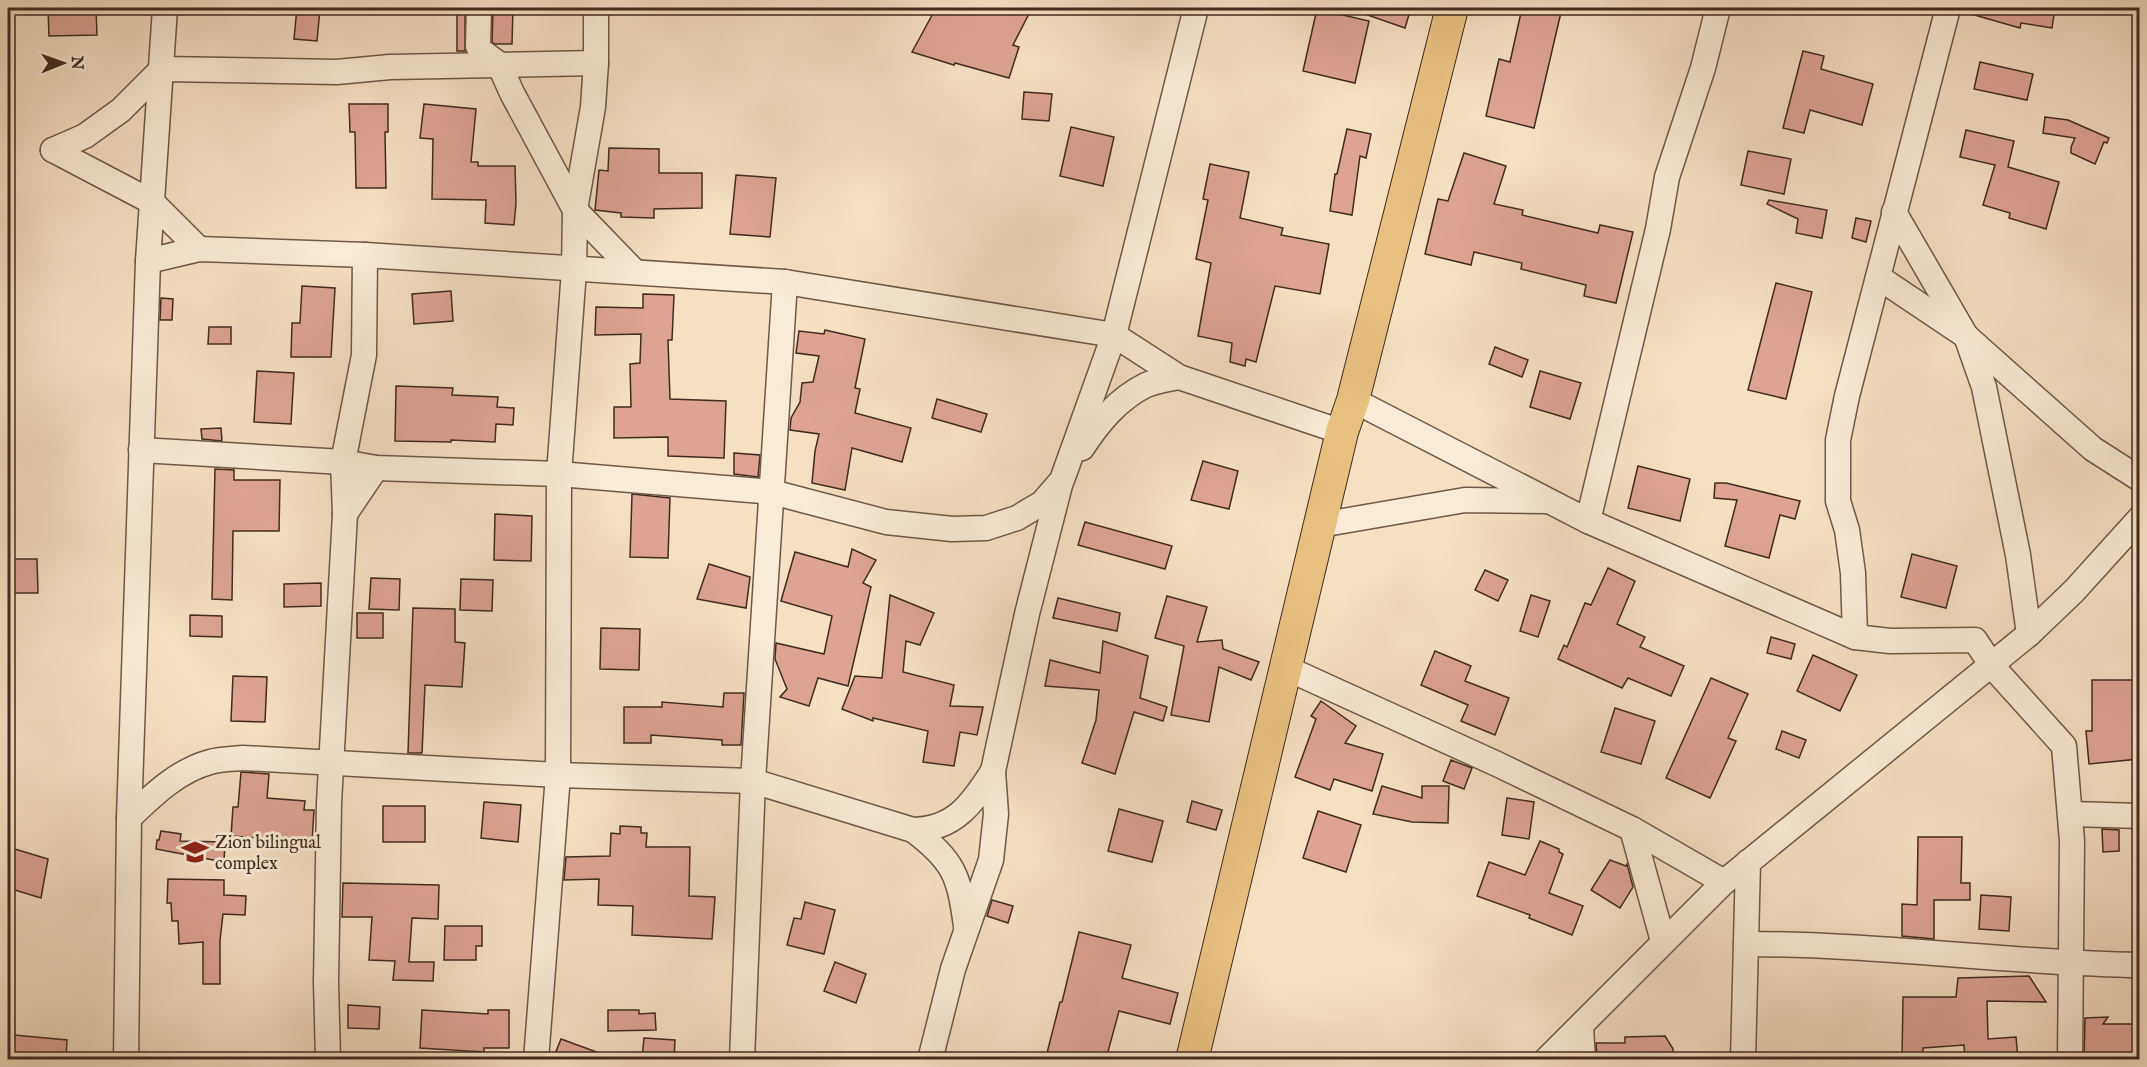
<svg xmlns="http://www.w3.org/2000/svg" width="2147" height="1067" font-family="'IM FELL English',serif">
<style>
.building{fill:#dea393;stroke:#412b21;stroke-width:1.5}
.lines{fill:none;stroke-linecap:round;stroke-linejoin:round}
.minor-casing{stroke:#6e5849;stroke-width:27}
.major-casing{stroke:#412b21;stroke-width:34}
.minor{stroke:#f8ebd7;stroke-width:24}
.major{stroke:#eac081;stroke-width:32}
.labels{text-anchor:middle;stroke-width:6;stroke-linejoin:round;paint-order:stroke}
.poi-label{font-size:18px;fill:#412b21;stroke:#f8ebd7;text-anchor:start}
</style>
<rect width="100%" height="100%" fill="#f5e0c2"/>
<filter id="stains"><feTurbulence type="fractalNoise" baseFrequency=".00333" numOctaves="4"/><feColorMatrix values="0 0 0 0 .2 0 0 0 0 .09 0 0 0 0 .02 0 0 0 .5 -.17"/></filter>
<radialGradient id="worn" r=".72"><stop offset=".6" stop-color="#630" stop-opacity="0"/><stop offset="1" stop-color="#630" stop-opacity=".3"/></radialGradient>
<g class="building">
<path d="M48,8H96L97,35L49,36Z"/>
<path d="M297,8L320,9L317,41L294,39Z"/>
<rect x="457" y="8" width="8" height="43"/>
<path d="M493,8H513L512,44H495L492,42Z"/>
<path d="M936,8H1032L1013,45L1019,47L1009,78L955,63L954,65L912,52Z"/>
<path d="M1353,8H1411L1405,28L1353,10Z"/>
<path d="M1522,8H1562L1534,128L1486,116L1499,59L1510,62Z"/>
<path d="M1965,8H2055L2052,28L2021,23L2020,28L1964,12Z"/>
<path d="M1317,9L1369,21L1355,83L1303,71Z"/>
<path d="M1803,51L1824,56L1821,69L1873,84L1862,125L1810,110L1804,133L1783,128Z"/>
<path d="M1980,62L2033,74L2027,100L1974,89Z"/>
<path d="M1024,92L1052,94L1049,121L1022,119Z"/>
<path d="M349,104H388V132H385L386,188H356L355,132H350Z"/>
<path d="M424,104L476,109L471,162H478V166H515L516,203L514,225L485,223L486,200L432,199L433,139L420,138Z"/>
<path d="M2045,117L2068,120L2109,138L2107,143L2104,142L2095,164L2071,153V147L2075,138L2043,133Z"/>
<path d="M1071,127L1114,137L1103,186L1060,176Z"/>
<path d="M1347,129L1371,134L1366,158L1360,156L1352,215L1330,211L1335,174H1337Z"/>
<path d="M1966,130L2014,141L2008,167L2059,182L2046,229L2009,218L2010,213L1983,205L1995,165L1960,157Z"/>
<path d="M609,148L659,149V173H702V208L654,209V218L621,217V213L595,210L599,170L608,171Z"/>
<path d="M1748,151L1791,159L1784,194L1741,185Z"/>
<path d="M1464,153L1506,166L1494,204L1523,210L1522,215L1598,233L1600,225L1633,232L1616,303L1584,296L1586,285L1521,269L1522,263L1474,252L1471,265L1425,254L1438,199L1448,201Z"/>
<path d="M1210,164L1249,172L1240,218L1283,228L1281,235L1329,244L1320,294L1275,286L1256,362L1246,359L1245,366L1230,362L1232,343L1198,336L1211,263L1196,259L1208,200L1203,199Z"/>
<path d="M736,175L776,178L770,237L730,234Z"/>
<path d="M1769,200L1827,210L1822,238L1796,233L1798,219L1767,204Z"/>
<path d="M1856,218L1871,221L1866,242L1852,238Z"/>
<path d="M1776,283L1812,292L1786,399L1748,390Z"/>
<path d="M302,286L335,288L331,357H291L292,323H300Z"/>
<path d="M451,291L453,321L414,324L412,294Z"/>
<path d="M643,294L674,295L672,340H668L670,399L726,401L724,458L668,456V437L614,438V407H631L630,364L640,363L641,334L595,335L596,307L643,308Z"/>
<path d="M161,298L173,299L172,320H160Z"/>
<path d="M209,327H231V344H208Z"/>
<path d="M825,330L865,339L855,388L860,389L855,413L911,428L902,462L852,448L845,490L812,483L815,451L819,434L790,430L791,418L800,402L802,383L813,382L819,356L796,353L799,331L824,334Z"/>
<path d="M1495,347L1528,360L1522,377L1489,364Z"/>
<path d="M257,371L294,373L291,424L254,422Z"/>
<path d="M1540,371L1581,383L1570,419L1530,407Z"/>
<path d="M396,386L453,388L452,395L498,397L497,407L514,408L513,425L496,424L495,442L451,440V442L395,441Z"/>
<path d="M937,399L987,414L981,432L932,418Z"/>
<path d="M221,428L222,441L202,439L201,429Z"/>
<path d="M734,453L760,455L758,477L734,474Z"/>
<path d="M1203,461L1238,471L1229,509L1191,500Z"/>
<path d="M1638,466L1690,479L1680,521L1628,508Z"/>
<path d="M215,469L234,470V480H280L279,531H233L232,600L212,599Z"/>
<path d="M1715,483H1726L1800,501L1795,519L1780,515L1769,558L1725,546L1737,500L1714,498Z"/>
<path d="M632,494L670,498L668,558L630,557Z"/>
<path d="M495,514L532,516L531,561L494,560Z"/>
<path d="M1085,522L1172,546L1165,569L1078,545Z"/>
<path d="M852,549L876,560L863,583L871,587L848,686L818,678L809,706L780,697L787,689L775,659L776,643L824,654L832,616L781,601L795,552L848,567Z"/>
<path d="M1912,554L1957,566L1946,608L1901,597Z"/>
<path d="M12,559H37L38,593H12Z"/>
<path d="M709,564L750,577L746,608L697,599Z"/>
<path d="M1608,568L1635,581L1617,624L1645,637L1640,647L1684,666L1671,696L1628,678L1622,688L1558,659L1564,645L1567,647L1585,603L1591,605Z"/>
<path d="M1485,570L1508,580L1498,601L1475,590Z"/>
<path d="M371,578L400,579L399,610L369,609Z"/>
<path d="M461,579L493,580L492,611L460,610Z"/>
<path d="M321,583V606L284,607V584Z"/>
<path d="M890,595L934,613L920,645L906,641L903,672L954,685L950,706L983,707L977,735L960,732L954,766L923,762L928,731L873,718V721L842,709L855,676L882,678Z"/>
<path d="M1531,595L1550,601L1538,637L1520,631Z"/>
<path d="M1167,596L1207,607L1197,642L1222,640L1223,649L1259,662L1251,680L1219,667L1209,722L1171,715L1184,646L1155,638Z"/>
<path d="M1058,598L1120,613L1117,631L1053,618Z"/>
<path d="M413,608L455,609V642L465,643L462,687L425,685L422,753H408Z"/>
<rect x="357" y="613" width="26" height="25"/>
<path d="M190,615L222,616V637L190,636Z"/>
<path d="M601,628L640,629L639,670L600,669Z"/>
<path d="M1771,637L1795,644L1791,659L1767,653Z"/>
<path d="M1103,641L1148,656L1140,698L1167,707L1163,721L1134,712L1115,774L1082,763L1096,720L1099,690L1045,686L1050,660L1100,673Z"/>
<path d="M1435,651L1471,666L1465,681L1509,698L1495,735L1461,721L1468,705L1421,685Z"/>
<path d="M1813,655L1857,675L1840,711L1797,691Z"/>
<path d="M233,676L267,677L265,722L231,721Z"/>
<path d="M1711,678L1748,694L1728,738L1736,741L1710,798L1666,778Z"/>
<path d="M2092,680H2137V743H2139V759L2089,764L2086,731H2092Z"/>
<path d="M724,693H744L741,745H722V740L651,735V743H624V707H662V702L723,707Z"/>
<path d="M1321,701L1356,726L1345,743L1383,754L1372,791L1334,779L1330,790L1295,777L1316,719L1311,716Z"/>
<path d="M1615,708L1655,721L1641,764L1601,752Z"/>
<path d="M1782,731L1806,740L1799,758L1776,749Z"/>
<path d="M1451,760L1472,768L1464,789L1443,781Z"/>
<path d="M241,772L269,774L267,798L305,801L304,810H314L312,842L231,836L233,807H238Z"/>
<path d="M1382,786L1422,798V786H1449L1448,823L1412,822L1373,814Z"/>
<path d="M1507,798L1534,802L1529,839L1502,835Z"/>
<path d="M1192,801L1222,810L1216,830L1187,822Z"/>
<path d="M484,802L521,805L518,842L481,838Z"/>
<rect x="383" y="806" width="42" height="36"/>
<path d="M1119,809L1163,821L1152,862L1108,851Z"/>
<path d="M1318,811L1361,825L1346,872L1303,858Z"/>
<path d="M620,826L641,827V833H647L646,847H690L689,896L715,897L712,939L632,935L633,906L598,905L599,879L564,880L566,857L610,856L611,833L620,834Z"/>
<path d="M2102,829L2119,830V851L2103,852Z"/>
<path d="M161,831L181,834L180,841L225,842L224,862L156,849L157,840H159Z"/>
<path d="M1918,837H1962L1961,883H1970V900H1934V939L1902,936V904L1917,905Z"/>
<path d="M1540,841L1559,849V852L1563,854L1549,893L1583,906L1572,935L1529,918L1530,915L1477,896L1489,862L1525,875Z"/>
<path d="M8,847L48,859L41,898L8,888Z"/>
<path d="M1610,860L1626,866L1627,864L1633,887L1620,908L1591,890Z"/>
<path d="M168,879L224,880V895L246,896L245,915L223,914L220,940V984H203V942L179,944L178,921H172L171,903H167Z"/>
<path d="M343,883L439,885L438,919L412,918L409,962H434L433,981L393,980L395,961L369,960L372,917H342Z"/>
<path d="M1981,895L2011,897L2009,931L1979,929Z"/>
<path d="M992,900L1013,906L1008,923L987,916Z"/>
<path d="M805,902L835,910L824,954L787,945L794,918L801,919Z"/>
<path d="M445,926H482V946H476V960H444Z"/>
<path d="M1079,932L1131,945L1122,978L1178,993L1170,1024L1119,1011L1106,1059H1070L1047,1053L1060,1002H1062Z"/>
<path d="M835,962L866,974L856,1003L824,991Z"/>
<path d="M2029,976L2046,1002L1987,1001L1988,1039L2016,1037L2018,1059H1965L1964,1045L1923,1048V1059H1902L1903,997H1956L1958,978Z"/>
<path d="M348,1005L380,1007L379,1029L348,1028Z"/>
<path d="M422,1010L488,1014V1010H509V1048H484V1052L420,1048Z"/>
<path d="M608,1010H639V1014L655,1013L656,1030L608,1031Z"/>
<path d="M2108,1017L2103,1024H2135V1029H2139V1059H2084L2085,1018Z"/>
<path d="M14,1035L67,1040L66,1059H12Z"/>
<path d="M1665,1036L1673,1049V1059H1597L1596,1043H1625V1037Z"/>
<path d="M644,1038L675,1040L674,1059H642Z"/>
<path d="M561,1039L613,1058V1059H553Z"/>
</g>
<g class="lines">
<defs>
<g id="minor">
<path d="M479,8L478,46L481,51L499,64L512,93L575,210L634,271"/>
<path d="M53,150L85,136L121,110L162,69L337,72L390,67L596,63"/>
<path d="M53,150L152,202L199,249"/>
<path d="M1894,212L1966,336L1984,387L2018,555L2029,634"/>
<path d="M148,261L199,249L365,255L785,282L1114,335L1179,377L1342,432"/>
<path d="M1878,277L1966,336L2093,449L2140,479"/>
<path d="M1353,400L1588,521L1855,637L1890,641L1975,640L1992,666L2064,746L2072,841L2070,1060"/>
<path d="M1082,448C1099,422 1118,399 1146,385C1156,381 1168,379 1179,377"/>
<path d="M141,450L343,462L376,468L559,474L772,492L886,522L952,529L986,528L1017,518L1042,503L1062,480L1114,335L1196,8"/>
<path d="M345,514L376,468"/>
<path d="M1588,521L1658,229L1667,177L1703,68L1718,8"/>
<path d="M1320,525L1465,500L1546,501"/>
<path d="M1855,637L1853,573L1847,530L1838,501V440L1847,396L1948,8"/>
<path d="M1286,668L1497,764L1632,829L1724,882"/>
<path d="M2071,814L2140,816"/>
<path d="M129,818C152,796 177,771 210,762C220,759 232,759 243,758L558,775L753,781L913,830C955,829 972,804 993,771"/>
<path d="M1632,829L1663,941"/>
<path d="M913,830C954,861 959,875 966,926"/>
<path d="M1746,944C1878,944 2008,963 2140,965"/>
<path d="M1581,1027L1583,1060"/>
<path d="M126,1060L129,818L148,261L165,8"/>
<path d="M328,1060L326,982L329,803L345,514L343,462L364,355L365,255"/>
<path d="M536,1060L558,775L559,474L574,270L575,210L593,107L596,63V8"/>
<path d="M742,1060L753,781L785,282"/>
<path d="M930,1060L953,969L991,860L996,814L993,771L1027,614L1060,485"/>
<path d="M1546,1060L1724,882L2029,634L2074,591L2140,518"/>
<path d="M1743,1060L1748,862"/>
</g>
<path id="major" d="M1192,1060L1342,432L1353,400L1452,8"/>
</defs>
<use href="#minor" class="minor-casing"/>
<use href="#major" class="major-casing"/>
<use href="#minor" class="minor"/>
<use href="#major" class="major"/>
</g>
<defs>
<symbol id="school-bare" viewBox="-9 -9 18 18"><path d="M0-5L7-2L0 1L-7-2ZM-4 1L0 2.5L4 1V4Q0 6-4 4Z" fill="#8f2418" stroke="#f8ebd7" stroke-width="2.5" paint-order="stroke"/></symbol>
</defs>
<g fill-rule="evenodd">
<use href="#school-bare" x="176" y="833" width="38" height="38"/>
</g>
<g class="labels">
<g class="poi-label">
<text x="215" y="848">Zion bilingual<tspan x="215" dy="21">complex</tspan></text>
</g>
</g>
<rect width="2147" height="1067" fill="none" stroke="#f5e0c2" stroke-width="30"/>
<rect x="9" y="9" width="2129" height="1049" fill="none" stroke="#412b21" stroke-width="3"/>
<rect x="15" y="15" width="2117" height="1037" fill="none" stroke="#412b21" stroke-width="1.5"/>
<g transform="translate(63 63) rotate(89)" stroke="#f8ebd7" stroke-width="4.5" paint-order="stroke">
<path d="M0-4.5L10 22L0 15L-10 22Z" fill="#412b21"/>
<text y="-9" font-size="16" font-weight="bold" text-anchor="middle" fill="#412b21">N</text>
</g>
<rect width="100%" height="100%" filter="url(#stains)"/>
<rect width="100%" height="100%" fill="url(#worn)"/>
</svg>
